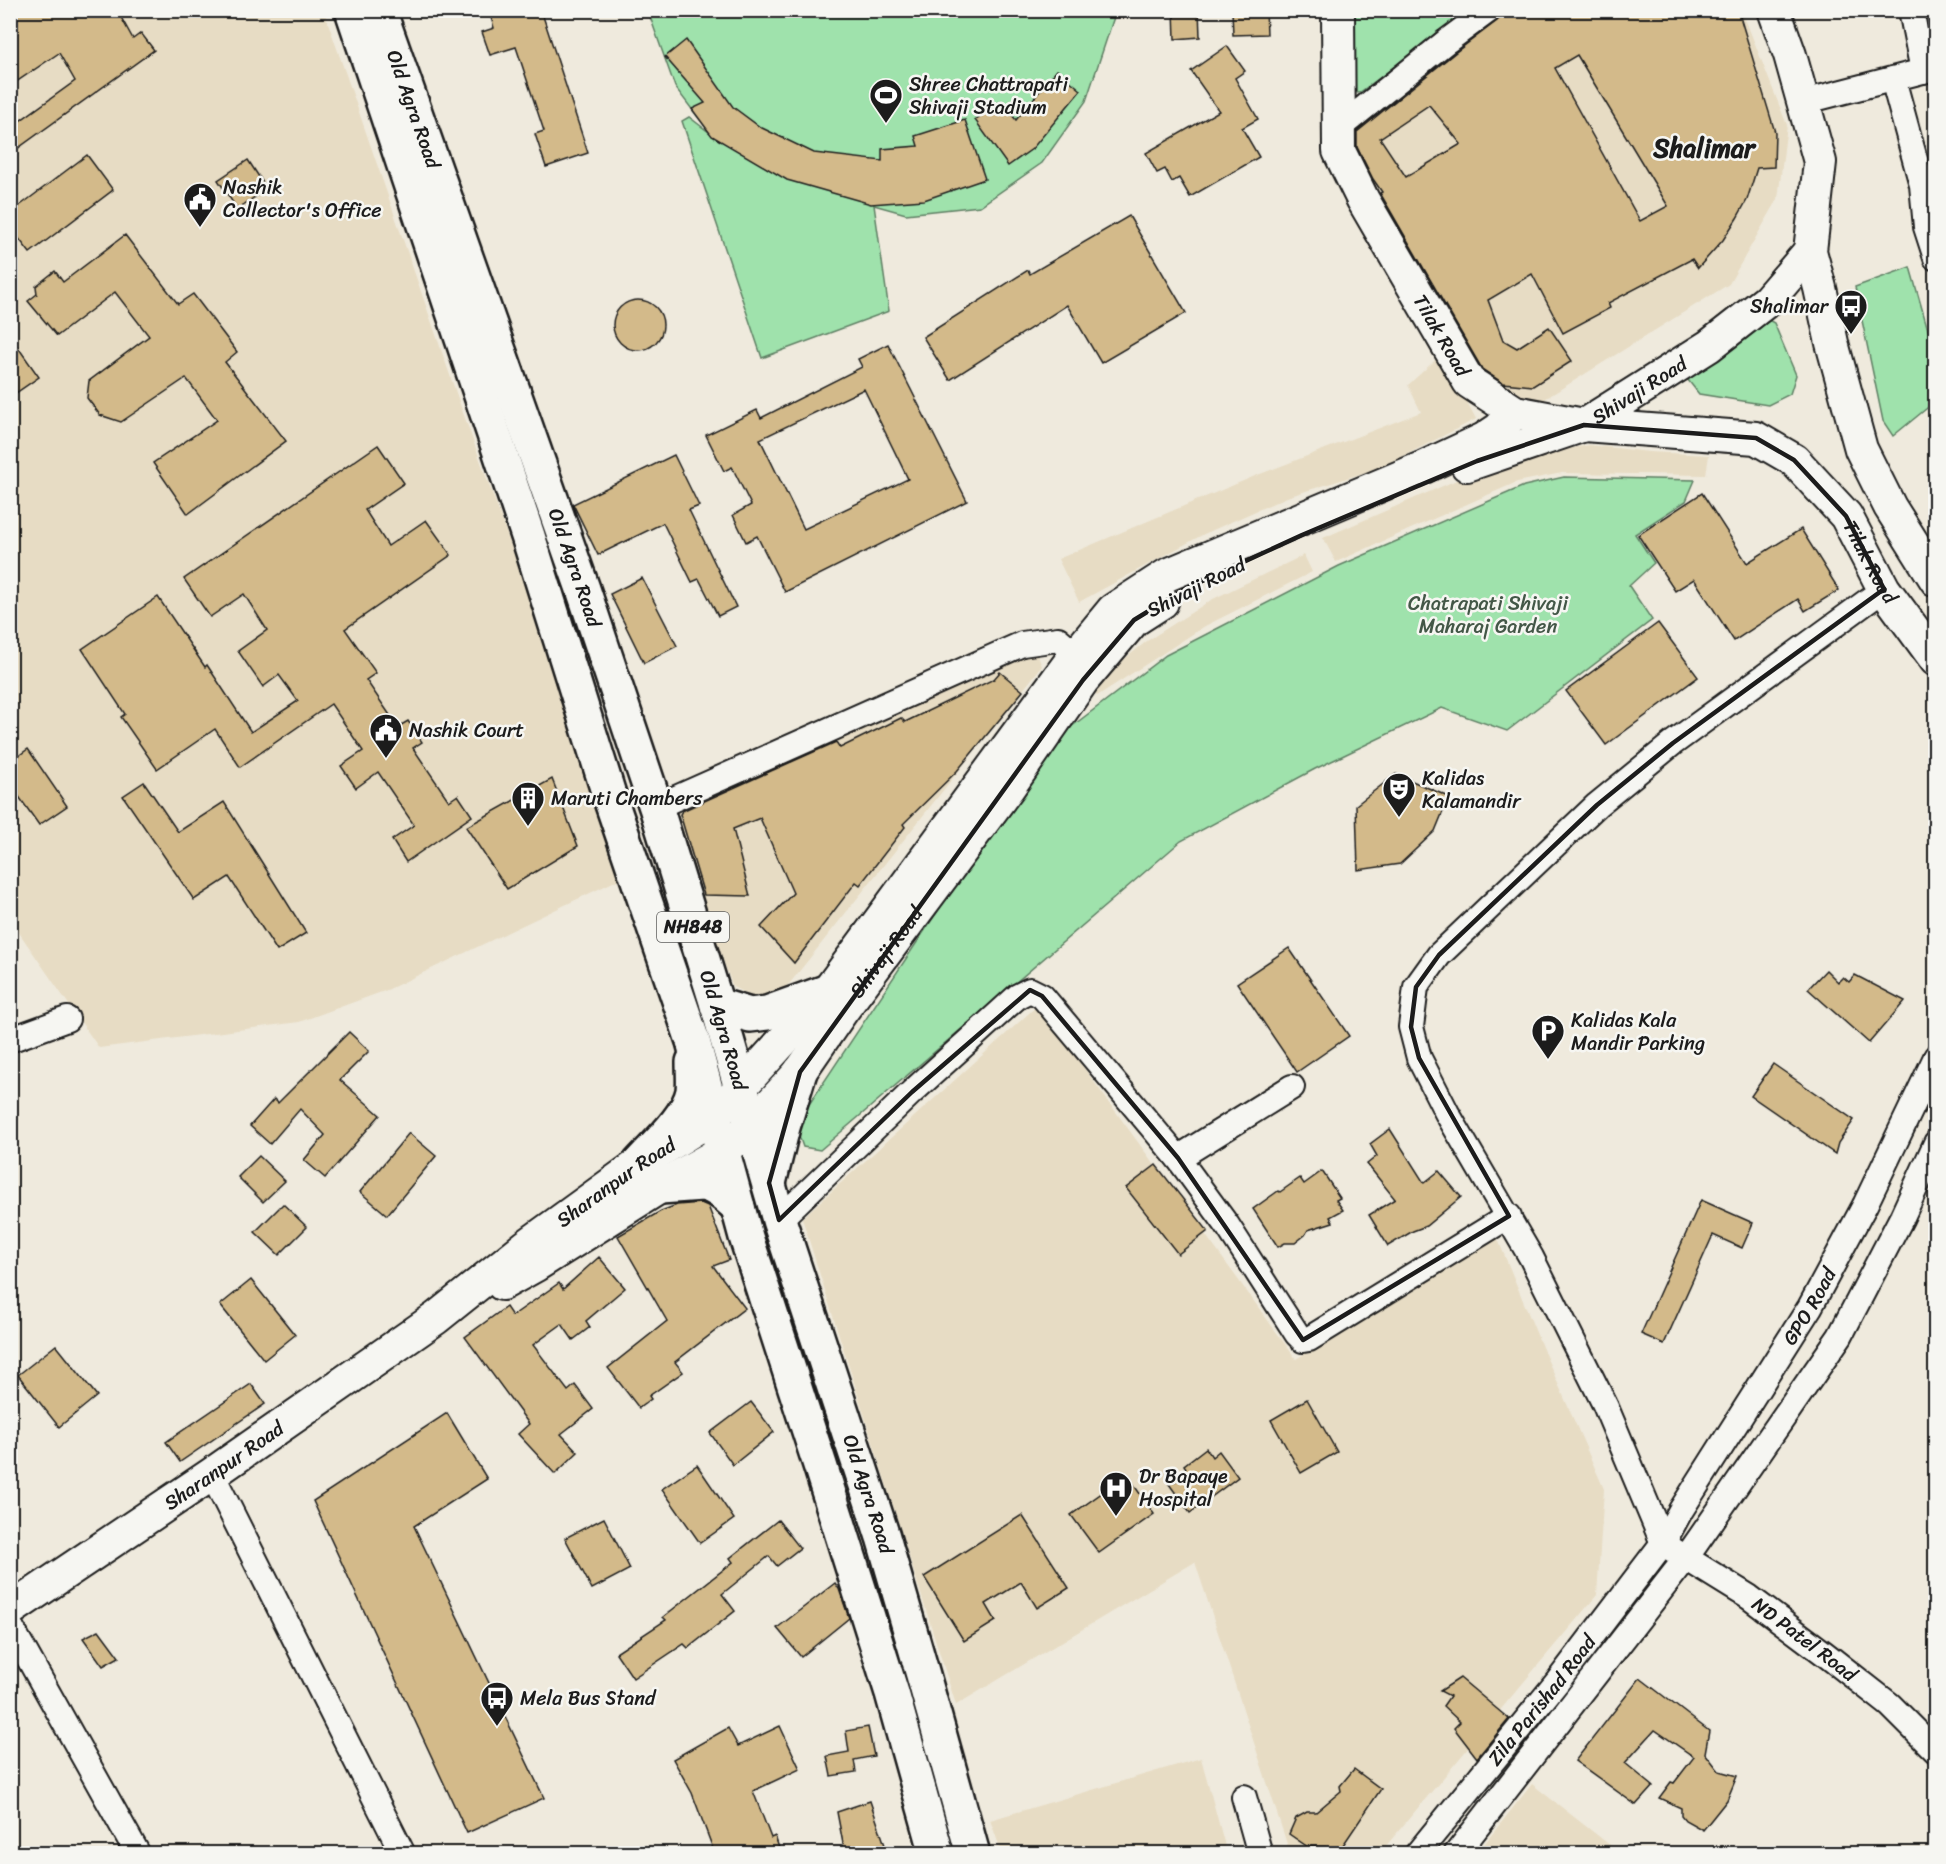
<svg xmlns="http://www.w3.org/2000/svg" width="1946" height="1864" font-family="Sriracha,sans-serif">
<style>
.built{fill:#e7dcc4}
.green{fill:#9fe2ac;stroke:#5e7f64;stroke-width:1.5}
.building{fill:#d3ba8a;stroke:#1c1c1c;stroke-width:1.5;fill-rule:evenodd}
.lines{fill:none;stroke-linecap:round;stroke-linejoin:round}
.minor-casing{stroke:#1c1c1c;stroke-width:28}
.major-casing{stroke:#1c1c1c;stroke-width:36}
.highway-casing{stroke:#1c1c1c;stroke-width:38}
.minor{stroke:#f6f6f2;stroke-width:24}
.major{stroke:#f6f6f2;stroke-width:32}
.highway{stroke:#f6f6f2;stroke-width:33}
.marked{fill:none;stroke:#1c1c1c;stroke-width:4.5;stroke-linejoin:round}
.labels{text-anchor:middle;stroke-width:5;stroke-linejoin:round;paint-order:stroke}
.shield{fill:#f6f6f2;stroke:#5d5d5c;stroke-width:1.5}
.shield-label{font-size:18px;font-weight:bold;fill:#1c1c1c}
.poi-label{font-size:20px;fill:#1c1c1c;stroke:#f6f6f2;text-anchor:start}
.street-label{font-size:20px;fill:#1c1c1c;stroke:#f6f6f2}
.park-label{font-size:20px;fill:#435747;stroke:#f6f6f2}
.district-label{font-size:26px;font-weight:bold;fill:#1c1c1c;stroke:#f6f6f2}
</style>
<rect width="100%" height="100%" fill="#efeadd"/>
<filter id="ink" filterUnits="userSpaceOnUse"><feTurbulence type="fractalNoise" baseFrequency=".0167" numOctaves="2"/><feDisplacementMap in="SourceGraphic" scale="12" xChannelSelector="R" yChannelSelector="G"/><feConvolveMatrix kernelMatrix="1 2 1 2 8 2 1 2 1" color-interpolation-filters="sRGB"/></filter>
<g filter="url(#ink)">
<g class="built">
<path d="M1524,10L1742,11L1787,125L1778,199L1729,284L1540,402L1490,387L1343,137Z"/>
<path d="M10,11H324L462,410L630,874L387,990L299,1022L99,1048L11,921Z"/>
<path d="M1442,354L1476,419L1382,467L1287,497L1204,534L1079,602L1058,559L1255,476L1421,412L1408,385Z"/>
<path d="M1590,445L1649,452L1709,455L1706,475L1562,473L1517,482L1336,562L1323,538L1505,459Z"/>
<path d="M1304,555L1312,572L1205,626L1097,696L1090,687L1147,641L1211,600Z"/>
<path d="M1033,645L1042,666L790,983L764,1003L733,987L669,814Z"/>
<path d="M1038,1005L1296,1359L1497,1237L1542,1347L1604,1489L1597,1595L1380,1853H1290L1195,1562L956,1705L802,1218Z"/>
<path d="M1201,1758L1227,1853H1002L990,1820Z"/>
<path d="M1532,1784L1620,1853H1477Z"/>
</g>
<g class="green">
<path d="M648,11H1116L1086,101L1042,163L980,206L906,214L874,205L889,311L762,358L682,121L689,117L710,133L675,87Z"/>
<path d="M1346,11H1470L1359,93L1342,91Z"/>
<path d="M1910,267L1935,354V398L1932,404L1893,436L1883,421L1855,287Z"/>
<path d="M1765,318L1774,323L1796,375L1790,394L1768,405L1699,394L1688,380L1689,369Z"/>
<path d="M1564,477L1695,480L1686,501L1635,534L1654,563L1629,586L1652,620L1507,731L1442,708L1315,769L1181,841L820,1150L803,1147L798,1133L802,1115L953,888L1071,727L1166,655L1339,566L1524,486Z"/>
</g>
<g class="building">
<path d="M10,10H117L133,39L141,33L154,50L10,154V128L75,81L59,53L10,86Z"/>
<path d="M489,10H541L588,153L546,167L535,134L544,131L516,47L490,55L482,32L494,28Z"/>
<path d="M1174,10H1199L1200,37L1175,39Z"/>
<path d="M1232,10H1266L1267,34L1233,35Z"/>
<path d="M1507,10H1738L1775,132L1774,167L1757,168L1747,200L1737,218L1723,240L1698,268L1692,259L1608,303L1610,308L1563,333L1532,274L1488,300L1503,340L1517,348L1549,327L1572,361L1533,386L1503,383L1482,369L1380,193L1382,192L1373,179L1357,147V132L1456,52L1497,21ZM1577,55L1668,206L1640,221L1555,68ZM1429,105L1461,144L1406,177L1380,138Z"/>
<path d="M686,40L733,107L760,127L814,153L882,161V149L918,146L915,136L965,120L985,179L924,200L871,204L787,180L712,136L692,109L705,103L665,57Z"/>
<path d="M1227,46L1245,71L1235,78L1258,119L1242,128L1259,157L1190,197L1179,178L1172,182L1165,169L1157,173L1146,153L1219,111L1191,71Z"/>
<path d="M1057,70L1081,90L1032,149L1008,166L975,120L1001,101L1016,120Z"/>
<path d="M87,155L113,190L30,253L10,227V213Z"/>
<path d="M248,160L267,189L237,209L218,180Z"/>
<path d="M1129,216L1186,313L1101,363L1067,305L950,380L923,337L1028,270L1030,274Z"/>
<path d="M125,235L178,304L193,294L237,352L225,362L286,441L188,514L153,463L217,420L186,378L121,422L100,415L87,398L89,381L149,336L115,292L57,336L28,301L37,294L36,286L55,271L63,282Z"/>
<circle cx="638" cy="325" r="25"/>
<path d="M10,336L39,377L10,397Z"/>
<path d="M888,344L967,501L785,592L757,536L746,542L733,515L751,505L732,467L724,471L706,435L757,410L761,418L862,367L858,359ZM864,389L908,479L804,529L760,439Z"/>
<path d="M378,445L404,483L365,510L388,546L426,520L451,555L345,629L376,673L366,680L398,727L408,721L422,742L413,748L449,801L458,795L472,816L406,862L392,840L414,825L378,772L356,788L341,766L363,751L331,704L240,767L215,729L157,769L121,717L125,714L82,649L158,597L205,667L207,665L251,732L298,701L279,675L263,687L238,651L267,630L244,594L210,617L184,579Z"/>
<path d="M674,455L699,506L689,510L736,607L718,616L699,579L692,582L663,523L598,555L573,504Z"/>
<path d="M1702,493L1747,563L1801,529L1839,590L1805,611L1798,599L1734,641L1694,579L1675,591L1638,535Z"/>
<path d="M642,578L677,646L644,663L610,594Z"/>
<path d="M1658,623L1698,677L1606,745L1566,691Z"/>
<path d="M1000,672L1023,691L957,771L903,824L905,827L860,885L856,882L794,963L761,927L793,893L760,818L733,829L750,896L704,895L680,814L682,811L836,742L840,748L901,718L905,722L994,679Z"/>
<path d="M28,749L67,806L39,825L10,784V762Z"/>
<path d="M1396,774L1449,797L1435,831L1400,864L1358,870L1356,805Z"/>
<path d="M552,779L578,846L507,889L466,827Z"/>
<path d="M144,782L178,832L224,802L306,933L277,951L229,877L194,900L123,796Z"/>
<path d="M1289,948L1349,1036L1297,1072L1237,983Z"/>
<path d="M1826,970L1838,982L1843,977L1849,982L1855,975L1905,1001L1869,1043L1808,989Z"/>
<path d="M349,1032L369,1051L340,1080L380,1115L325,1178L304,1160L325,1135L300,1109L270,1144L250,1126L274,1099L278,1103Z"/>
<path d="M1773,1064L1854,1120L1838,1143L1835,1154L1751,1096Z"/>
<path d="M1390,1129L1424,1183L1439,1171L1461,1197L1426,1226L1413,1231L1388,1246L1369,1215L1395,1199L1367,1164L1377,1156L1370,1144Z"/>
<path d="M409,1133L436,1156L387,1215L360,1192Z"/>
<path d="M259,1156L285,1181L263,1202L238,1177Z"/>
<path d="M1156,1165L1208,1231L1178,1254L1126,1188Z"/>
<path d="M1322,1171L1340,1198L1336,1200L1343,1210L1330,1217L1333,1222L1308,1230L1305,1235L1295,1243H1285L1278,1247L1253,1209L1278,1191L1280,1192L1300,1178L1304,1184Z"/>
<path d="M1701,1200L1753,1223L1742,1248L1713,1235L1664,1344L1641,1334Z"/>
<path d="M701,1203L708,1206L729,1260L713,1266L745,1308L675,1362L683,1372L649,1396L651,1399L639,1408L608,1368L667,1321L618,1236L661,1211L677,1205Z"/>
<path d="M283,1204L307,1227L279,1255L255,1232Z"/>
<path d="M599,1257L625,1288L586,1321L590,1327L573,1340L562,1324L533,1345L568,1391L575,1385L593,1409L561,1434L578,1452L555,1474L518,1434L529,1424L465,1337L506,1307L512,1316L559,1283L563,1289Z"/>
<path d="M251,1280L295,1335L264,1360L220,1305Z"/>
<path d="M56,1345L97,1396L59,1427L18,1375Z"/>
<path d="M251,1384L265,1404L180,1462L166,1442Z"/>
<path d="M1307,1399L1337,1452L1301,1473L1271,1420Z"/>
<path d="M751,1402L774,1432L733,1465L710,1433Z"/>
<path d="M447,1413L487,1479L414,1526L544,1798L467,1833L313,1501Z"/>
<path d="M1206,1448L1212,1457L1219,1451L1238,1477L1190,1513L1169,1484L1179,1479L1178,1474L1186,1468L1184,1465Z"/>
<path d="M697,1465L734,1519L700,1543L662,1489Z"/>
<path d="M1127,1475L1154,1514L1099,1553L1071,1515Z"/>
<path d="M1022,1515L1069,1588L1037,1608L1021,1582L986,1604L996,1621L964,1641L924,1577Z"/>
<path d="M604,1518L630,1569L592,1589L565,1538Z"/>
<path d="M778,1520L800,1548L777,1566L769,1556L722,1594L735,1611L688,1648L684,1644L633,1678L616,1653L666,1620L663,1617L733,1562L730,1558Z"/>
<path d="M835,1583L839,1589L849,1618L801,1657L777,1628Z"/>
<path d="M99,1630L119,1657L103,1666L83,1638Z"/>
<path d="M1460,1678L1509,1719L1477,1758L1454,1728L1460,1722L1443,1706L1450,1696L1440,1691Z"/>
<path d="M1640,1678L1709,1731L1705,1753L1719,1771L1737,1776L1727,1800L1703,1830L1685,1820L1681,1815V1808L1659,1798L1671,1782L1674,1783L1694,1757L1655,1730L1625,1763L1653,1786L1636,1805L1575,1761Z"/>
<path d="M780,1726L800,1769L753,1791L771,1838L775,1836L781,1854H715L692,1793L673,1759L728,1728L738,1746Z"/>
<path d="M868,1727L874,1756L854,1760L856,1772L831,1776L827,1756L849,1752L846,1731Z"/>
<path d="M1354,1769L1381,1789L1337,1854H1321L1325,1847H1308L1289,1834L1296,1818L1307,1812H1316L1341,1791L1340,1786Z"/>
<path d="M870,1801L888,1854H845L837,1812Z"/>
</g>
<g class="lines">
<defs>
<g id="minor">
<path d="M1911,10L1923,71L1936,67"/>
<path d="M1893,79L1922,185L1926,227L1936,258"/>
<path d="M1803,102L1923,71"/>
<path d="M1339,128L1447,41L1489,10"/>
<path d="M656,807L1022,644L1058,639L1089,665"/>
<path d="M10,1038L12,1039L67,1019"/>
<path d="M1178,1158L1227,1225L1297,1334L1303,1340L1309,1339L1509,1216"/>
<path d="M779,1220L912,1092L1018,996L1030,990L1042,996L1178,1158L1292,1087"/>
<path d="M212,1474L403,1854"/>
<path d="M1663,1543L1605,1405L1531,1257L1447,1113L1419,1058L1411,1027L1416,987L1439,955L1597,805L1673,743L1884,589"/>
<path id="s1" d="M1673,1550L1749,1597L1825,1654L1890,1705L1936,1751"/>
<path d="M10,1625L138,1854"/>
<path d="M1244,1797L1260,1854"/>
<path id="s2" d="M1417,1854L1558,1681L1663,1543L1681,1510L1810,1307L1865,1205L1936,1057"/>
<path d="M1456,1854L1686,1558L1840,1336L1902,1217L1936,1143"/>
</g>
<g id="major">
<path id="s3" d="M1338,10L1339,151L1363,200L1469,382L1515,412L1584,425L1756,438L1794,460L1846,516L1884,589L1936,660"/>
<path d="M1774,10L1790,55L1820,162L1810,251L1820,288L1832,343L1861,449L1890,507L1936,580"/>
<path id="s4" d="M1467,465L1584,425L1709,346L1768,300L1810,251"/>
<path id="s5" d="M502,1284L536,1265L660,1187L723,1151L752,1124L800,1072L842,1011L1009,787L1083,680L1134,620L1162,602"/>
<path id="s6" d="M10,1610L212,1474L436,1318L526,1246L639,1164L714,1117L828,991L1071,661L1113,610L1167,575L1424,467L1484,439L1499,429L1515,412"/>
</g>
<g id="highway">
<path d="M352,10L528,536L611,801L693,1041L746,1237L820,1465L892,1693L937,1854"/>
<path id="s7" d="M379,10L583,589L656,807L717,1005L779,1220L883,1537L923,1675L973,1854"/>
<path d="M717,1005L750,1015L767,1013L828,991"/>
<path d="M639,1164C656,1145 688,1117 693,1091C694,1082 693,1072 693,1062"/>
<path d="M769,1183L783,1127L800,1072"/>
<path d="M660,1187L702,1184C717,1186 727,1197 738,1207"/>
</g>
</defs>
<use href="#minor" class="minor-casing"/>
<use href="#major" class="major-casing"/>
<use href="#highway" class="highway-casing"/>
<use href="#minor" class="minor"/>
<use href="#major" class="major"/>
<use href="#highway" class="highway"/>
</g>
</g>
<path class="marked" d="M1584,425L1756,438L1794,460L1846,516L1884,589L1673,743L1597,805L1439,955L1416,987L1411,1027L1419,1058L1509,1216L1303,1340L1178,1158L1042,996L1030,990L912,1092L779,1220L769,1183L800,1072L1083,680L1134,620L1183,590L1302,535L1477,461Z"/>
<defs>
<symbol id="stadium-pin" viewBox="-11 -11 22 30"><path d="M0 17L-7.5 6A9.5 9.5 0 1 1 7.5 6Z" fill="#1c1c1c" stroke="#f6f6f2"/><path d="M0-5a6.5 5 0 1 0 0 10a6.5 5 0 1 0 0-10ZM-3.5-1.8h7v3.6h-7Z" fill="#fff"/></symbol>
<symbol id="civic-pin" viewBox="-11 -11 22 30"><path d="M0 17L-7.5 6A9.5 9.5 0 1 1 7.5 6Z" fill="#1c1c1c" stroke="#f6f6f2"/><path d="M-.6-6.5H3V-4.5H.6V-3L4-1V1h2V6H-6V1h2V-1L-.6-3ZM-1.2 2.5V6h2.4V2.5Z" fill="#fff"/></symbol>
<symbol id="bus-pin" viewBox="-11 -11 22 30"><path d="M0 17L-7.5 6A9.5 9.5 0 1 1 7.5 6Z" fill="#1c1c1c" stroke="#f6f6f2"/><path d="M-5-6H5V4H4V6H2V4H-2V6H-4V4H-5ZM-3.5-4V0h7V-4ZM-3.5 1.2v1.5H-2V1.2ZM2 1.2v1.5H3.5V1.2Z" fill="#fff"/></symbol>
<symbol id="theatre-pin" viewBox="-11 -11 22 30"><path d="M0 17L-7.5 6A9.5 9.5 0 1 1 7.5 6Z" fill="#1c1c1c" stroke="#f6f6f2"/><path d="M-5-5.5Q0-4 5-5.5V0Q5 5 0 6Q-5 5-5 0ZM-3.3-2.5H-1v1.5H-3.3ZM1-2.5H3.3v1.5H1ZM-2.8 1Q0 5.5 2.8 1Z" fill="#fff"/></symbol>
<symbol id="building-pin" viewBox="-11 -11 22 30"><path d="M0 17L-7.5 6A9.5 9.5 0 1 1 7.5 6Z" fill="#1c1c1c" stroke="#f6f6f2"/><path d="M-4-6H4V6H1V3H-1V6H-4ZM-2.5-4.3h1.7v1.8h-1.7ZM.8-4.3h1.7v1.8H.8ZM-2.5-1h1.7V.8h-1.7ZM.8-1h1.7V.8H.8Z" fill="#fff"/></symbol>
<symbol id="parking-pin" viewBox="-11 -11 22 30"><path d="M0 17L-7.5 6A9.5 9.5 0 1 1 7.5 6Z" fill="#1c1c1c" stroke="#f6f6f2"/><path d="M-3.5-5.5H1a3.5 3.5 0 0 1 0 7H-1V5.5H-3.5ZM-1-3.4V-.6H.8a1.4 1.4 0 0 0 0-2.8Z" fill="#fff"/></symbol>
<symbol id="hospital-pin" viewBox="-11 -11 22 30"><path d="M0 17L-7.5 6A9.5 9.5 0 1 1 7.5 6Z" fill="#1c1c1c" stroke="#f6f6f2"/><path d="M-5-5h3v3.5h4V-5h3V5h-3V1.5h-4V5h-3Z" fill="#fff"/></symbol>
</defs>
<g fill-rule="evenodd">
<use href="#stadium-pin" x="867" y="76" width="38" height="52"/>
<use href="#civic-pin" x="181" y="180" width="38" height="52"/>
<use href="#bus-pin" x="1832" y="287" width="38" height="52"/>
<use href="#civic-pin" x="367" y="711" width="38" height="52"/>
<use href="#theatre-pin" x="1380" y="770" width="38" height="52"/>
<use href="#building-pin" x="509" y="779" width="38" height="52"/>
<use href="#parking-pin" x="1529" y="1012" width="38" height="52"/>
<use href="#hospital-pin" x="1097" y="1469" width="38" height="52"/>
<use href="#bus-pin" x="478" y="1679" width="38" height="52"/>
</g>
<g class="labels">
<rect class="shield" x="657" y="912" width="72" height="30" rx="4.5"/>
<g class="shield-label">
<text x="693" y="933">NH848</text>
</g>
<g class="poi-label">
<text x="909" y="91">Shree Chattrapati<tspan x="909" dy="23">Shivaji Stadium</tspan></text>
<text x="223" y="194">Nashik<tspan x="223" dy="23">Collector's Office</tspan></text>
<text x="1828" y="313" text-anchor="end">Shalimar</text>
<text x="409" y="737">Nashik Court</text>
<text x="1422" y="785">Kalidas<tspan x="1422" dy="23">Kalamandir</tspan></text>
<text x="551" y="805">Maruti Chambers</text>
<text x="1571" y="1027">Kalidas Kala<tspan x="1571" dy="23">Mandir Parking</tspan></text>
<text x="1139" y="1483">Dr Bapaye<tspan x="1139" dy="23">Hospital</tspan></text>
<text x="520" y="1705">Mela Bus Stand</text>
</g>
<g class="street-label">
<text dy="7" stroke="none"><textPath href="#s7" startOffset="105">Old Agra Road</textPath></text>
<text dy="7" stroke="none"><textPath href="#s3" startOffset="352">Tilak Road</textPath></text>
<text dy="7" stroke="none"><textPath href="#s4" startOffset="189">Shivaji Road</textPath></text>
<text dy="7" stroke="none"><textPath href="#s3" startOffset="876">Tilak Road</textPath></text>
<text dy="7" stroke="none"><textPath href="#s7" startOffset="591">Old Agra Road</textPath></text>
<text transform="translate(1196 587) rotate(-27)" y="7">Shivaji Road</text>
<text dy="7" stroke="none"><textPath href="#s5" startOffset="516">Shivaji Road</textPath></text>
<text dy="7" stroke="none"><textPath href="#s7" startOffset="1077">Old Agra Road</textPath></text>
<text dy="7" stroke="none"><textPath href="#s6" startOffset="742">Sharanpur Road</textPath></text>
<text dy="7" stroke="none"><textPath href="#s2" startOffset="675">GPO Road</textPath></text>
<text dy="7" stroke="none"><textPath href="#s6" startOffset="258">Sharanpur Road</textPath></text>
<text dy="7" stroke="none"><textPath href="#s7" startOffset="1563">Old Agra Road</textPath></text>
<text dy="7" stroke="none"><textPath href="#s1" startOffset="159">ND Patel Road</textPath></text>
<text dy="7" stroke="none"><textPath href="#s2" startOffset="198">Zila Parishad Road</textPath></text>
</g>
<g class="park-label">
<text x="1488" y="610">Chatrapati Shivaji<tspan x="1488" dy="23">Maharaj Garden</tspan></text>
</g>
<g class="district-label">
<text x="1704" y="157">Shalimar</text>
</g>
</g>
<rect width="1946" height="1864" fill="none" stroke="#f6f6f2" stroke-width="36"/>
<rect x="18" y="18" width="1910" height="1828" fill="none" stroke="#1c1c1c" stroke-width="2" filter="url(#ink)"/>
</svg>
